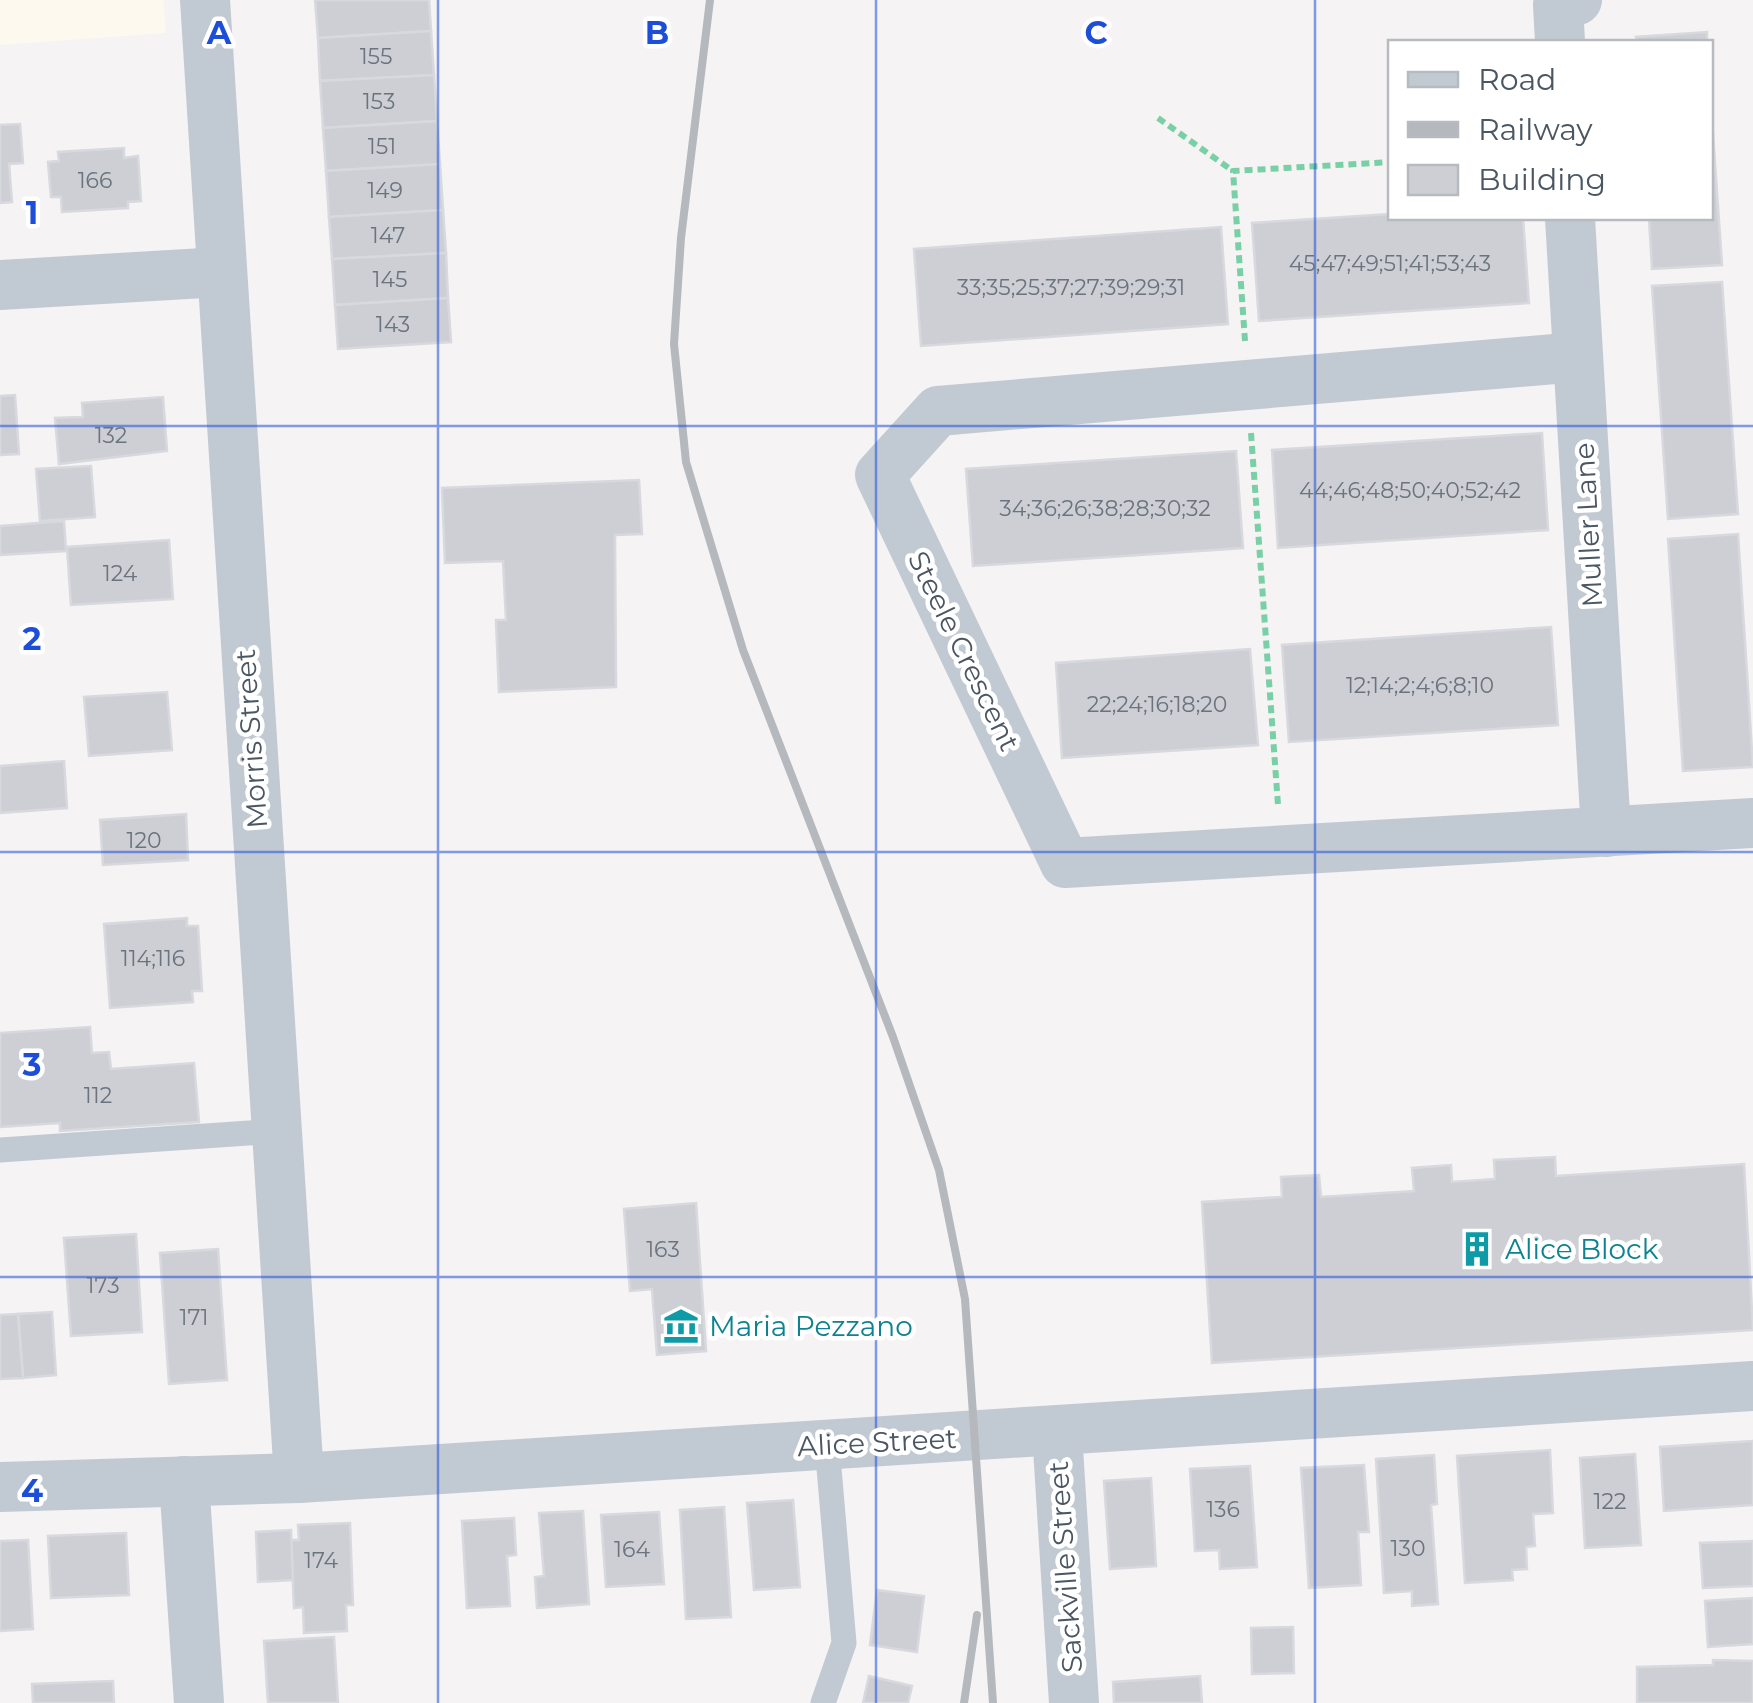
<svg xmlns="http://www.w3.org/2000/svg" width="1753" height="1703" font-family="Montserrat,sans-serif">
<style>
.commercial{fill:#fdf9ef}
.building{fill:#cdcfd5;stroke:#d7d9de;stroke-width:2.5}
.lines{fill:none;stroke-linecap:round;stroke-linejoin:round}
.path{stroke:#7ad0a6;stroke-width:6;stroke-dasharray:8 5;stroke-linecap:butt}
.service{stroke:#c1cad2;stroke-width:25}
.minor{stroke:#c1cad2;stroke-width:50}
.rail{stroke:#b5b8bd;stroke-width:8}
.grid{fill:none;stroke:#1d4ed8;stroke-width:2.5;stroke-opacity:0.55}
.labels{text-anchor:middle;stroke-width:9;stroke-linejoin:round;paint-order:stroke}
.number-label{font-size:22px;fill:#6b747e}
.street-label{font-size:28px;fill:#4a5661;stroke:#fff}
.culture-label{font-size:28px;fill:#0d838f;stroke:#fff;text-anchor:start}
.grid-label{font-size:32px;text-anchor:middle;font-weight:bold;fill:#1d4ed8;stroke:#fff;stroke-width:9;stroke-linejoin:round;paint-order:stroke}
</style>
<rect width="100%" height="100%" fill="#f5f3f3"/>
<path class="commercial" d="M0,0H163L166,33L0,45Z"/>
<g class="building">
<path d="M315,0H429L431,31L318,38Z"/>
<path d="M431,31L434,75L320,81L318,38Z"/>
<path d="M1707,32V42H1637L1636,37Z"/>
<path d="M434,75L437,121L323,128L320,81Z"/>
<path d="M1710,90L1722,265L1652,269L1649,218H1710Z"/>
<path d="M437,121L440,164L326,171L323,128Z"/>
<path d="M20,124L23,163L9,164L12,202L0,203V125Z"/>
<path d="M124,148V158L138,156L141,201L128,202V208L62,212L61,197H51L48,162L59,161L58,152Z"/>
<path d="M440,164L443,210L329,217L326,171Z"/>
<path d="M443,210L446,253L332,259L329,217Z"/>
<path d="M1390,214L1523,218L1529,303L1259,321L1252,223Z"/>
<path d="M1221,227L1228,324L921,346L914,249Z"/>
<path d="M446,253L448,298L335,305L332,259Z"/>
<path d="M1722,282L1738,514L1668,519L1652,286Z"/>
<path d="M448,298L451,342L338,349L335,305Z"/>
<path d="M15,395L19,454L0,455V396Z"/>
<path d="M163,397L167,451L59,464L55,418L83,417L82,403Z"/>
<path d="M1542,433L1548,530L1278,548L1272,450Z"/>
<path d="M1236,451L1243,548L973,566L966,469Z"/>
<path d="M91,466L95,517L40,521L36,469Z"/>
<path d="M639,480L642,534L615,535L616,687L499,692L496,620H506L503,561L445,563L442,488Z"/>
<path d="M64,521L66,551L0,555V526Z"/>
<path d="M1738,534L1753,767L1683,771L1668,539Z"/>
<path d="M169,540L173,599L71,605L67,547Z"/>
<path d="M1551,627L1558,725L1289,742L1282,645Z"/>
<path d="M1250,649L1258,745L1062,758L1056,663Z"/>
<path d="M167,692L172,750L89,756L84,697Z"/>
<path d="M64,761L67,808L0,813V766Z"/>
<path d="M186,814L188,860L103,865L100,820Z"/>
<path d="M187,918V926H198L202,991H192L193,1002L110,1008L104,924Z"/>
<path d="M90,1027L92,1053L109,1052L111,1069L194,1063L199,1122L60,1131V1123L0,1127V1033Z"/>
<path d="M1555,1157L1556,1176L1744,1164L1753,1330L1212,1363L1202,1202L1282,1197L1281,1177L1319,1175L1321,1197L1414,1191L1412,1168L1451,1165L1452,1182L1495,1179L1494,1160Z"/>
<path d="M696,1203L706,1351L657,1355L652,1289L630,1291L624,1209Z"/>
<path d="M136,1234L142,1332L71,1336L64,1238Z"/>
<path d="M218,1249L227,1380L169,1384L160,1253Z"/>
<path d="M52,1312L56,1375L23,1378L18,1314Z"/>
<path d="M18,1314L23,1378L0,1379V1315Z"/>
<path d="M1753,1441V1505L1664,1511L1660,1447Z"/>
<path d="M1550,1450L1553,1513L1533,1514L1535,1546L1526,1547L1527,1569L1512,1570L1513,1580L1465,1583L1457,1456Z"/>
<path d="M1635,1454L1641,1545L1585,1548L1580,1458Z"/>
<path d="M1434,1455L1437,1504L1431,1505L1438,1604L1412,1606V1591L1384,1593L1376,1459Z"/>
<path d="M1364,1465L1369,1532H1358L1361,1585L1309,1588L1301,1468Z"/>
<path d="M1250,1466L1257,1567L1220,1569L1219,1550L1195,1551L1190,1469Z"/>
<path d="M1151,1478L1156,1566L1110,1569L1104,1481Z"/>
<path d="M793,1500L800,1587L754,1590L747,1503Z"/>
<path d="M724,1507L731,1617L686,1619L680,1510Z"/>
<path d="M583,1511L589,1604L537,1608L535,1577L544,1576L539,1513Z"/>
<path d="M659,1512L664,1584L606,1587L601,1515Z"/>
<path d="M514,1518L516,1555L507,1556L510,1606L467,1608L462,1521Z"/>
<path d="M350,1523L353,1605H346L347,1631L304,1633L303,1607L294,1608L291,1540H299L298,1525Z"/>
<path d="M291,1530L293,1580L258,1582L256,1532Z"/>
<path d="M126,1533L129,1595L51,1598L48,1536Z"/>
<path d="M28,1540L33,1629L0,1631V1541Z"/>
<path d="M1753,1541V1586L1703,1588L1700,1543Z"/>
<path d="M877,1590L924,1596L917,1652L870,1645Z"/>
<path d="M1753,1598V1644L1708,1647L1705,1601Z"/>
<path d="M1293,1627L1294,1673L1252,1674L1251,1628Z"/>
<path d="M334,1637L338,1703H268L264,1641Z"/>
<path d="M1713,1660L1753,1661V1703H1637V1667L1713,1665Z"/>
<path d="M869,1676L912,1686L908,1703H863Z"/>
<path d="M1200,1676L1202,1703H1114L1113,1682Z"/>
<path d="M113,1681L114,1703H33L32,1684Z"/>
</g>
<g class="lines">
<g class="path">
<path d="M1158,118L1233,171"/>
<path d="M1245,341L1233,171L1390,162"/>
<path d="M1251,433L1278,805"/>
</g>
<g class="service">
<path d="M0,1150L277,1131"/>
<path d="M823,1703L844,1643L827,1445"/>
</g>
<g class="minor">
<path d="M205,0L299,1478"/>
<path d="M1560,42L1558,5L1577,0"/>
<path d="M1570,218L1606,832"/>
<path d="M0,285L221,272"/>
<path d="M1578,357L938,411L880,475L1065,863L1753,823"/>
<path d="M1057,1432L1074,1703"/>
<path d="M184,1481L199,1703"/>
<path d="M0,1487L299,1478L1753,1386"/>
</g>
<g class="rail">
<path d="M710,0L681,238L674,344L686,462L743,650L893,1037L939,1170L965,1299L993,1703"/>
<path d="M964,1703L977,1615"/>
</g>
</g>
<path class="grid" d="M438,0V1703M876,0V1703M1315,0V1703M0,426H1753M0,852H1753M0,1277H1753"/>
<defs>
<symbol id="building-bare" viewBox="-9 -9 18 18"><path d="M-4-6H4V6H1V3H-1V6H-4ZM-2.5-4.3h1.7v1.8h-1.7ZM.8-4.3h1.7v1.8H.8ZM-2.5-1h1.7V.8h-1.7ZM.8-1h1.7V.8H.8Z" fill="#0f9aa8" stroke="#fff" stroke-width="2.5" paint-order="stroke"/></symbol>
<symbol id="museum-bare" viewBox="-9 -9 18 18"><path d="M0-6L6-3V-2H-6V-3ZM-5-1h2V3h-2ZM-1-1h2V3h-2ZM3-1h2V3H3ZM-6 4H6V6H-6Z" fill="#0f9aa8" stroke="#fff" stroke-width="2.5" paint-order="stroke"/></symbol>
</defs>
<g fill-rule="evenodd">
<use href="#building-bare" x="1452" y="1224" width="50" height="50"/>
<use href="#museum-bare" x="656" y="1301" width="50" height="50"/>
</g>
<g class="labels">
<g class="number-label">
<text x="376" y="64">155</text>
<text x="379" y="109">153</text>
<text x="382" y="154">151</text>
<text x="95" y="188">166</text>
<text x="385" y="198">149</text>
<text x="388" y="243">147</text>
<text x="1390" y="271">45;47;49;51;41;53;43</text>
<text x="390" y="287">145</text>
<text x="1071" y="295">33;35;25;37;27;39;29;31</text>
<text x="393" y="332">143</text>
<text x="111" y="443">132</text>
<text x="1410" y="498">44;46;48;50;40;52;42</text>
<text x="1105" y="516">34;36;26;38;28;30;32</text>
<text x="120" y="581">124</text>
<text x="1420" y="693">12;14;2;4;6;8;10</text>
<text x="1157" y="712">22;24;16;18;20</text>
<text x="144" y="848">120</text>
<text x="153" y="966">114;116</text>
<text x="98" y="1103">112</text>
<text x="663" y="1257">163</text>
<text x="103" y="1293">173</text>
<text x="194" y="1325">171</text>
<text x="1610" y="1509">122</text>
<text x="1223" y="1517">136</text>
<text x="1408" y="1556">130</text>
<text x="632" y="1557">164</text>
<text x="321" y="1568">174</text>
</g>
<g class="street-label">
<text transform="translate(1588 525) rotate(-93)" y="10">Muller Lane</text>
<text transform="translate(964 651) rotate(64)" y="10">Steele Crescent</text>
<text transform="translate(251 739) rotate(-94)" y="10">Morris Street</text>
<text transform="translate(877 1442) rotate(-3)" y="10">Alice Street</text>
<text transform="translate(1065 1567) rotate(-94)" y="10">Sackville Street</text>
</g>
<g class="culture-label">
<text x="1505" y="1259">Alice Block</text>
<text x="709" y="1336">Maria Pezzano</text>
</g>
</g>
<g class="grid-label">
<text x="219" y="44">A</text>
<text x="657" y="44">B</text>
<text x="1096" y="44">C</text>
<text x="32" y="224">1</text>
<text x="32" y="650">2</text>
<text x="32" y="1076">3</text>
<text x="32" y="1502">4</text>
</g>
<rect x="1388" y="40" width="325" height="180" fill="#ffffff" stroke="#b7bbc0" stroke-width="2.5"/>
<rect x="1408" y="72" width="50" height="15" fill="#c1cad2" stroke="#b7bbc0" stroke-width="2.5"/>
<text x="1478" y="90" font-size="30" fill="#4a5661">Road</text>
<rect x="1408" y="122" width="50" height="15" fill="#b5b8bd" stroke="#b7bbc0" stroke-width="2.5"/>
<text x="1478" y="140" font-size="30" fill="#4a5661">Railway</text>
<rect x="1408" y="165" width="50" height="30" fill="#cdcfd5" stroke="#b7bbc0" stroke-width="2.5"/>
<text x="1478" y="190" font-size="30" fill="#4a5661">Building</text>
</svg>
